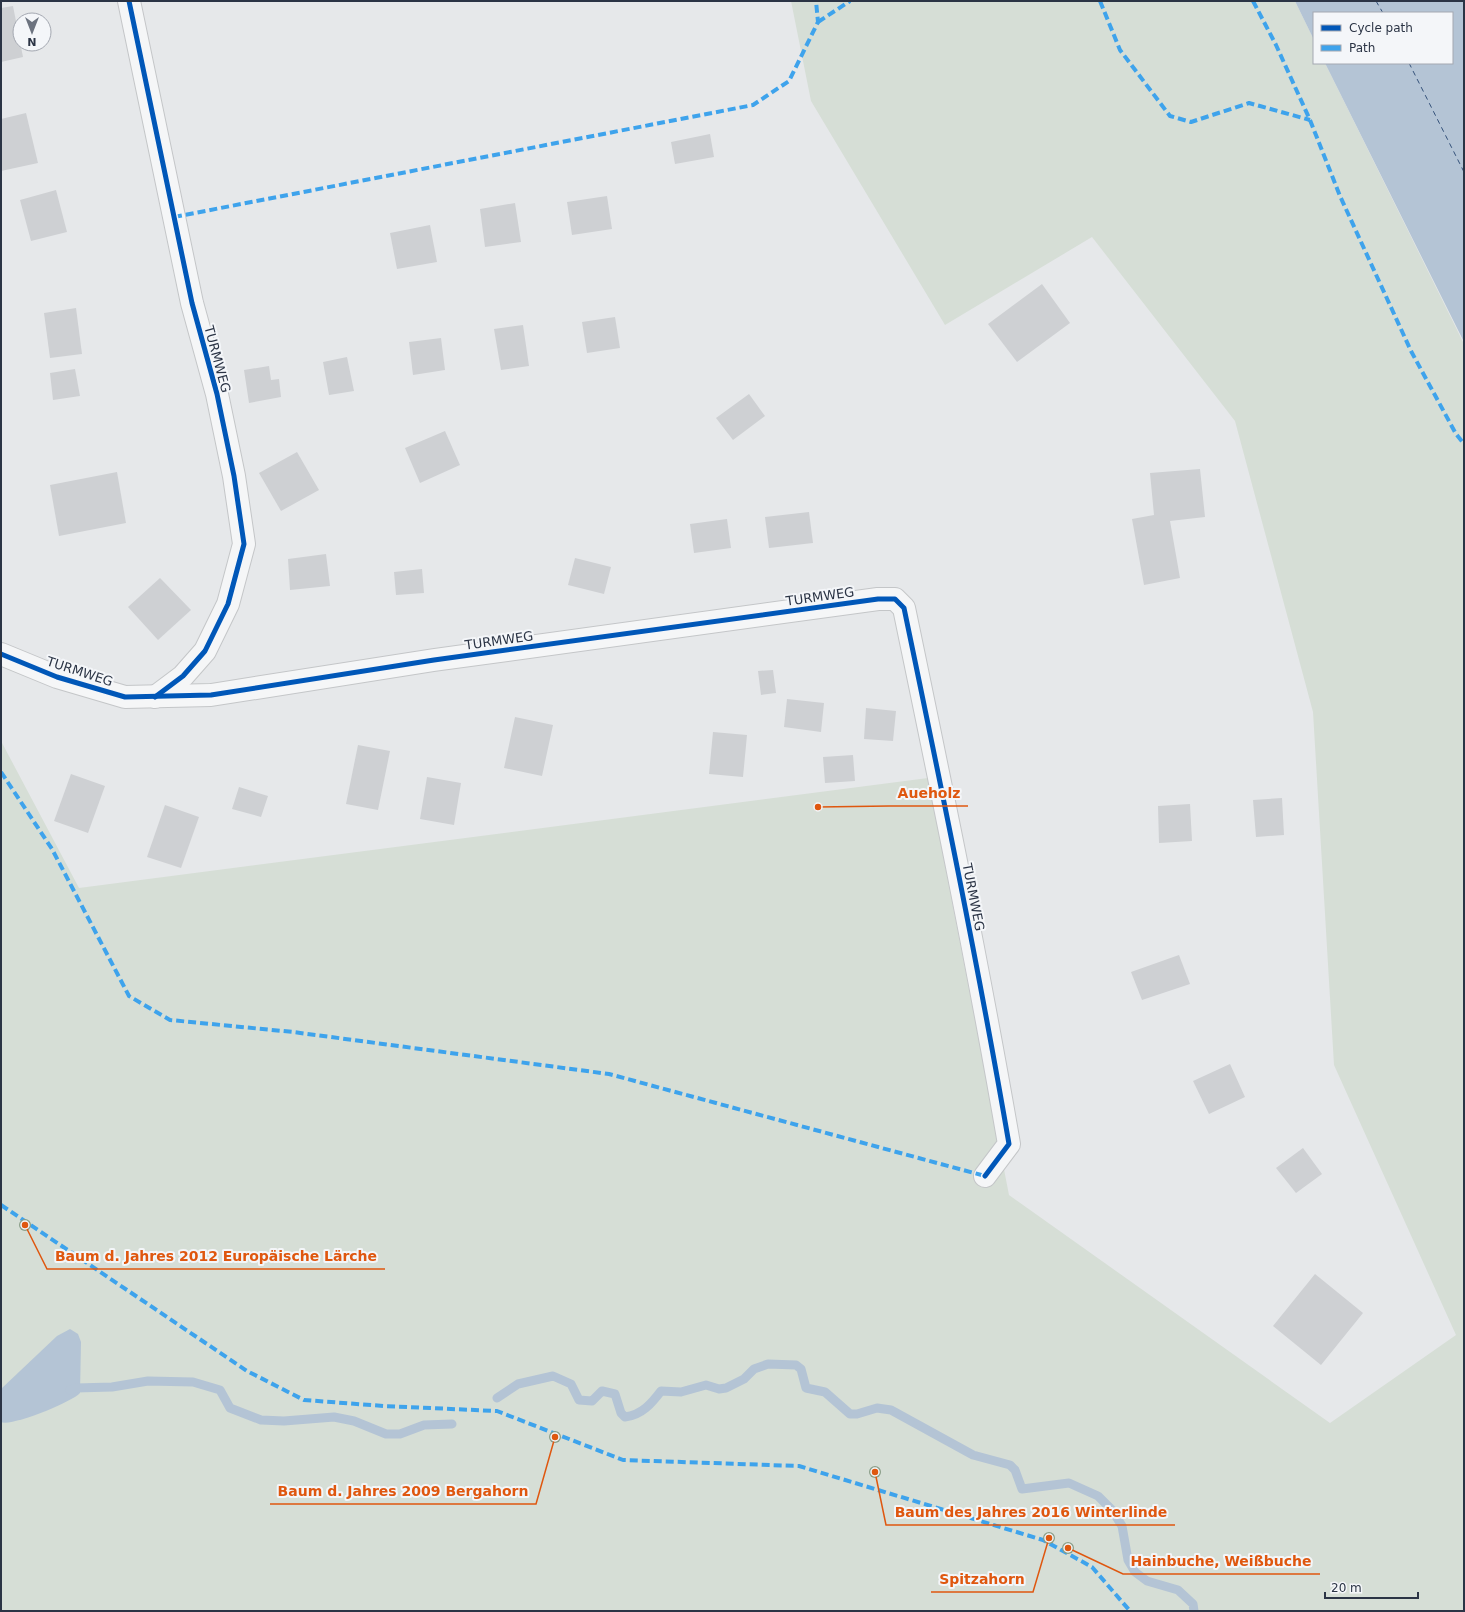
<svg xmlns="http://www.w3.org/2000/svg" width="1465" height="1612" font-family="'DejaVu Sans',sans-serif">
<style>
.green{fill:#d6ded6}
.water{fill:#b4c4d5}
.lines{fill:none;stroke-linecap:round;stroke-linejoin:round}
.stream{stroke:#b4c4d5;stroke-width:9}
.ferry{stroke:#34527a;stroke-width:1;stroke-dasharray:5 4;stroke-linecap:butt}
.building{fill:#ced0d3}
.minor-casing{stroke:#c4c6c8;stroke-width:24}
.minor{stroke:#f5f6f7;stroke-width:22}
.quiet{stroke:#3ea3ec;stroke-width:4;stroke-dasharray:8 4;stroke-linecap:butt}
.cycleway-casing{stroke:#f4f6f9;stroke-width:8}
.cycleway{stroke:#0057b8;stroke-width:5}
.tree{fill:#8a9e88}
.labels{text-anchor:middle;stroke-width:4;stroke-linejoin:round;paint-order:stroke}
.street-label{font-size:13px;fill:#2b3445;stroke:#f4f6f9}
.leader{fill:none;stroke:#df570f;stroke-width:1.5}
.callout-dot{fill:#df570f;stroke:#f4f6f9;stroke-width:1.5}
.callout-label{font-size:14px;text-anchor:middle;font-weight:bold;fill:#df570f;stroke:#f4f6f9;stroke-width:4;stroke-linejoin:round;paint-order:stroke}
</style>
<rect width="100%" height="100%" fill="#e6e8ea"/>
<path class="green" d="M791,1H1295L1314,40V63H1325L1464,344V1611H1V741L79,888L928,778L1009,1195L1330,1423L1456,1335L1334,1065L1313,712L1235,421L1092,237L945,325L811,101Z"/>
<g class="water">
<path d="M1295,1H1464V342L1325,63H1452V13H1314V40Z"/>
<path d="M70,1329L78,1334L81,1342L80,1393C72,1402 11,1427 1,1422V1389L57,1336Z"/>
</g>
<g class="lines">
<g class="stream">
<path d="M70,1390L76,1388L112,1387L148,1381L193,1382L220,1390L230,1408L261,1420L284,1421L334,1417L354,1421L386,1434H400L424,1425L452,1424"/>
<path d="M497,1398L518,1384L553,1376L571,1384L579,1400L592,1401L602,1391L615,1394L621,1413L625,1417C642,1415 652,1403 661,1391L681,1392L706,1385L719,1389L726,1388L744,1379L754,1369L768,1364L796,1365L801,1369L806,1388L825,1392L850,1414H857L877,1408L891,1410L973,1455L1010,1465L1015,1470L1022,1489L1069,1483L1098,1496L1112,1510L1122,1526L1128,1560L1135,1572L1147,1581L1178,1590L1193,1604L1194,1611"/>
</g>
<g class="ferry">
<path d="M1376,1L1383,13"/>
<path d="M1409,63L1464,172"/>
</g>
</g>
<g class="building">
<path d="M13,6L23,57L1,62V8Z"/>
<path d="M26,113L38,163L1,171V119Z"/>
<path d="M710,134L714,157L675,164L671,142Z"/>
<path d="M56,190L67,232L31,241L20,200Z"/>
<path d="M607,196L612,229L572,235L567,202Z"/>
<path d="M515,203L521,242L485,247L480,209Z"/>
<path d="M430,225L437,262L397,269L390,233Z"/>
<path d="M1042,284L1070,323L1017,362L988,324Z"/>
<path d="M76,308L82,354L50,358L44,313Z"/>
<path d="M615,317L620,348L587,353L582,322Z"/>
<path d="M523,325L529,366L501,370L494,329Z"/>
<path d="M441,338L445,370L413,375L409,342Z"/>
<path d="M347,357L354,391L329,395L323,362Z"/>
<path d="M269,366L271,380L279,379L281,397L249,403L244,370Z"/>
<path d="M75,369L80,396L53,400L50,373Z"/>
<path d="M749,394L765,416L733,440L716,418Z"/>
<path d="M445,431L460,465L420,483L405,448Z"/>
<path d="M297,452L319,490L281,511L259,473Z"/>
<path d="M1200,469L1205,517L1170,521L1180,578L1144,585L1132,519L1154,515L1150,473Z"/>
<path d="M117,472L126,523L59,536L50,485Z"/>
<path d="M809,512L813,543L769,548L765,517Z"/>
<path d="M727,519L731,548L694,553L690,524Z"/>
<path d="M326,554L330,586L290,590L288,559Z"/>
<path d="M575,558L611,567L604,594L568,585Z"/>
<path d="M422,569L424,593L396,595L394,572Z"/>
<path d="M160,578L191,610L158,640L128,607Z"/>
<path d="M773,670L776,693L761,695L758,671Z"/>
<path d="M787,699L824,703L821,732L784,727Z"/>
<path d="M866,708L896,711L893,741L864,739Z"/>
<path d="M515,717L553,725L542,776L504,768Z"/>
<path d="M713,732L747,735L743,777L709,774Z"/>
<path d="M358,745L390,751L378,810L346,804Z"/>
<path d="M853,755L855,781L825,783L823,757Z"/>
<path d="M71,774L105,786L88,833L54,821Z"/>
<path d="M427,777L461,783L454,825L420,819Z"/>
<path d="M239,787L268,796L261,817L232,809Z"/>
<path d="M1282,798L1284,835L1256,837L1253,800Z"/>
<path d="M1190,804L1192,841L1159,843L1158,806Z"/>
<path d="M165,805L199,817L181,868L147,857Z"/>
<path d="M1179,955L1190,984L1142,1000L1131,972Z"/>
<path d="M1230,1064L1245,1097L1209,1114L1193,1081Z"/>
<path d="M1303,1148L1322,1174L1296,1193L1276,1168Z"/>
<path d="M1315,1274L1363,1313L1321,1365L1273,1326Z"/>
</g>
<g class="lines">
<defs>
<g id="minor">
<path d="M129,1L192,303L217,394L234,476L244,544L228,604L205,651L183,676L155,697"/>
<path d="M1,654L57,677L125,697L211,695L434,660L878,599H895L904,608C941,786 978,964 1009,1144L985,1176"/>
</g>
</defs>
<use href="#minor" class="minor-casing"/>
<use href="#minor" class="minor"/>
<g class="quiet">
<path d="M1100,1L1120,50L1170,116L1191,122L1249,103L1310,120"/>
<path d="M1253,1L1276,45L1310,120L1340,196L1411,351L1456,434L1464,444"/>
<path d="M818,22L850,1"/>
<path d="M174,217L753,105L789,81L818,22L816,1"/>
<path d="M1,772L52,849L129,996L170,1020L293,1032L609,1074L985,1176"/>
<path d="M1,1205L247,1371L304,1400L384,1406L497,1411L623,1460L799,1466L1043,1540L1092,1567L1130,1611"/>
</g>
<defs>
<g id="cycleway">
<path d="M129,1L192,303L217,394L234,476L244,544L228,604L205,651L183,676L155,697"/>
<path d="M1,654L57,677L125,697L211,695L434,660L878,599H895L904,608C941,786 978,964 1009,1144L985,1176"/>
</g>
</defs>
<use href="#cycleway" class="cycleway-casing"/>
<use href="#cycleway" class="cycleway"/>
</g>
<g class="tree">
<circle cx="25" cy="1225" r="6"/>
<circle cx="555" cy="1437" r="6"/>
<circle cx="875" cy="1472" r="6"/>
<circle cx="1049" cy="1538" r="6"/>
<circle cx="1068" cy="1548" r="6"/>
</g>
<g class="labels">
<g class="street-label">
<text transform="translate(218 359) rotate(75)" y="5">TURMWEG</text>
<text transform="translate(820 596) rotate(-8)" y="5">TURMWEG</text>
<text transform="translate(499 640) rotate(-8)" y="5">TURMWEG</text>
<text transform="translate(80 671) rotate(18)" y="5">TURMWEG</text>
<text transform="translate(974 897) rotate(79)" y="5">TURMWEG</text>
</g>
</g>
<path class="leader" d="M818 807L889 806H968M25 1225L47 1269H385M555 1437L536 1504H270M875 1472L886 1525H1175M1068 1548L1123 1574H1320M1049 1538L1033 1592H931"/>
<g class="callout-dot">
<circle cx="818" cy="807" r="4"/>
<circle cx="25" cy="1225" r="4"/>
<circle cx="555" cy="1437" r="4"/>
<circle cx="875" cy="1472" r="4"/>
<circle cx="1068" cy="1548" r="4"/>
<circle cx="1049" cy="1538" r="4"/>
</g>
<g class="callout-label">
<text x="929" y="798">Aueholz</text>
<text x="216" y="1261">Baum d. Jahres 2012 Europäische Lärche</text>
<text x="403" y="1496">Baum d. Jahres 2009 Bergahorn</text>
<text x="1031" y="1517">Baum des Jahres 2016 Winterlinde</text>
<text x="1221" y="1566">Hainbuche, Weißbuche</text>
<text x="982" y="1584">Spitzahorn</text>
</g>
<rect width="1465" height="1612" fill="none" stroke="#2b3445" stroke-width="4"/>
<rect x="1313" y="12" width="140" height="52" fill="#f4f6f9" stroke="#a4a8b1"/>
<rect x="1321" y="25" width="20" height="6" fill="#0057b8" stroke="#a4a8b1"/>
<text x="1349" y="32" font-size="12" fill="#2b3445">Cycle path</text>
<rect x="1321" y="45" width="20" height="6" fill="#3ea3ec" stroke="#a4a8b1"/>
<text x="1349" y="52" font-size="12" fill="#2b3445">Path</text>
<g transform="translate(32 32) rotate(180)"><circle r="19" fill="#f4f6f9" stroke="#a4a8b1"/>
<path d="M0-3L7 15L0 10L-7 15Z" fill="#6c737f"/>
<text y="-6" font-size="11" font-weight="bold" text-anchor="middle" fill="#2b3445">N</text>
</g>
<path d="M1325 1592v6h93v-6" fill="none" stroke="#2b3445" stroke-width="2"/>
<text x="1331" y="1592" font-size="12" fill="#2b3445" stroke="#f4f6f9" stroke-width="3" paint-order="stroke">20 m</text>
</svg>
